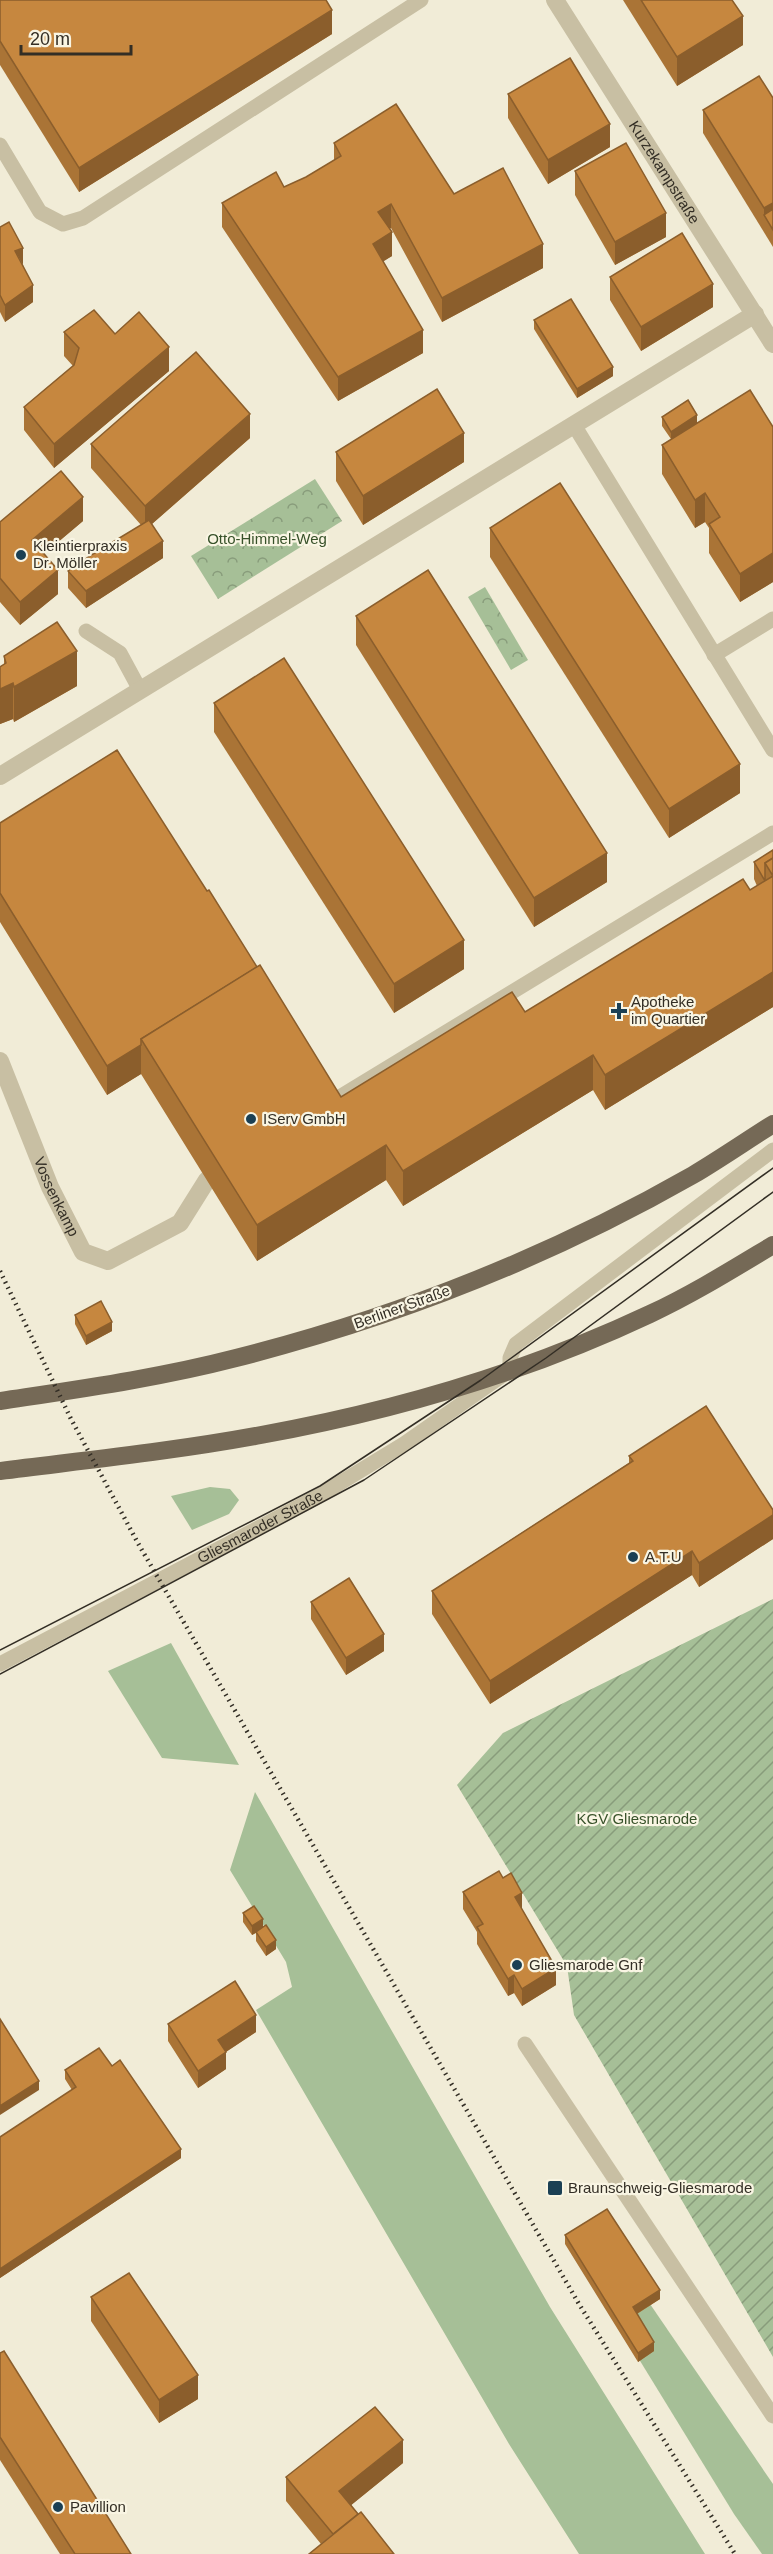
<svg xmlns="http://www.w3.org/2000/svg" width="773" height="2554" font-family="Helvetica,sans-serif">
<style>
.grass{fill:#a6bf97}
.forest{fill:url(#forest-crowns)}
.garden{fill:url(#garden-furrows)}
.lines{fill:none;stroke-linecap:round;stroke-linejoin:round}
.lane{stroke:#c8bfa3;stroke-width:15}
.street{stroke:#c8bfa3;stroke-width:18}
.primary{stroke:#756956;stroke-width:18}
.tram{stroke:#332e25;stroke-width:1.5}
.rail{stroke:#332e25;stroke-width:4.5;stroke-dasharray:1.5 4.5;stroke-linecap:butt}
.wall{fill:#aa7436}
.shaded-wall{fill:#8b5e2c}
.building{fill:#c6873f;stroke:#8b5e2c;stroke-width:1.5}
.poi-dot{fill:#1b4054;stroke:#f9f5e3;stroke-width:2}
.labels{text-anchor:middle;stroke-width:4.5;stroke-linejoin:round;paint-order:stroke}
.street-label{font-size:15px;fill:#332e25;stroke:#f9f5e3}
.park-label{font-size:15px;fill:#375129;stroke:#f9f5e3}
.poi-label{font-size:15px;fill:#332e25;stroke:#f9f5e3;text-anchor:start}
</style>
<defs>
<pattern id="forest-crowns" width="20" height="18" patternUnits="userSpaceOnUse" patternTransform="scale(1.5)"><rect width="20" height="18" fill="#a6bf97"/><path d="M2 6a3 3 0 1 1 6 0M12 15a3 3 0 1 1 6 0" fill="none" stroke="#889c7b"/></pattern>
<pattern id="garden-furrows" width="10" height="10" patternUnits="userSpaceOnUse" patternTransform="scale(1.5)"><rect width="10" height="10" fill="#a6bf97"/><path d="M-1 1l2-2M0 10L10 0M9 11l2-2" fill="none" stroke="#889c7b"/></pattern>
</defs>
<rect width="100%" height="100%" fill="#f1ecd7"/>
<g class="grass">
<path d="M210,1487L230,1489L239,1500L229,1514L192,1530L171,1496Z"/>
<path d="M171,1643L239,1765L162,1758L108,1671Z"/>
<path d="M255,1792L550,2307L705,2554H579L509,2444L256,2010L292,1987L286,1962L230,1870Z"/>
<path d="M650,2304L773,2484V2554H762L734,2514L618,2325Z"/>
</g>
<g class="forest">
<path d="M315,479L342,521L218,599L191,556Z"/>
<path d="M485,587L528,660L511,670L468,597Z"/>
</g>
<path class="garden" d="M773,1599V2357L574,2015L567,1966L457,1785L503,1733Z"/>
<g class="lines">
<g class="lane">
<path d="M0,145L40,212L63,224L83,218L421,0"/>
<path d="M574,425L773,750"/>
<path d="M86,631L120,653L140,690"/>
<path d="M714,655L773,619"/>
<path d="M325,1106L773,833"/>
<path id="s1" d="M0,1664L317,1497L404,1444L510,1370V1358L516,1344L773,1150"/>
<path d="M525,2044L773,2416"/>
</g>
<g class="street">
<path id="s2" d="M555,0L773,344"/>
<path d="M0,776L755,314"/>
<path id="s3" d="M0,1061L50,1187L83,1252L108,1261L180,1223L207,1180"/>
</g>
<g class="primary">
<path d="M0,1401C79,1389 159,1378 236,1358C394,1318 551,1256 693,1175C720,1159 746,1141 773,1124"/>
<path d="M0,1471C87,1460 175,1451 261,1435C394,1411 527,1372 650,1314C693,1294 733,1269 773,1245"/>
</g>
<g class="tram">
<path d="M0,1650L320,1486L481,1380L773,1168"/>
<path d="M0,1674L364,1480L546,1358L773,1192"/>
</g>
<path class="rail" d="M0,1271L71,1419L139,1545L579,2304L735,2554"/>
</g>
<g class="wall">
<path d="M0,0L332,34L79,192L0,65Z"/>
<path d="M623,0H732L743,45L677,86Z"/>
<path d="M508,94L610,147L548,184L508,118Z"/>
<path d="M773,98V247L703,133V110Z"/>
<path d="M334,143L454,194L543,268L442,322L391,228L389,229L392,256L383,261L423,353L338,401L222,227V203L284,187L306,177L334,160Z"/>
<path d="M575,171L666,237L615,265L575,195Z"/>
<path d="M0,227L23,265L33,302L5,322L0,312Z"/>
<path d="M610,277L713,307L641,351L610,300Z"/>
<path d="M534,320L613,376L577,398L534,329Z"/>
<path d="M64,332L115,334L169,371L54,468L24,430V407L73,366L64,356Z"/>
<path d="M662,417L697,423L773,427V582L740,602L709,553V528L705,522L695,528L662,474V445L671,439L662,426Z"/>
<path d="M250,438L152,524L163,558L86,608L68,588V571L141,525L91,468V444Z"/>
<path d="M336,452L464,462L363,525L336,481Z"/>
<path d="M83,521L44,554L58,594L20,625L0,602V522Z"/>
<path d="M490,528L740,793L669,838L490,557Z"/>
<path d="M356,616L607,882L534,927L356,645Z"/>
<path d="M4,656L77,686L14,722L13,719L0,724V667L4,664Z"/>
<path d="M214,703L464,969L394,1013L214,732Z"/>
<path d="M0,823L207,891L341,1097L525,1012L750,890L757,886L754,879V862L773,850V1007L605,1110L593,1090L403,1206L386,1180L257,1261L141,1074L107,1095L0,922Z"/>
<path d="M75,1315L112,1331L86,1345L75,1324Z"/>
<path d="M629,1456L773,1510V1539L699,1587L692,1575L490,1704L432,1614V1591L629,1463Z"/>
<path d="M311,1602L384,1651L346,1675L311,1619Z"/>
<path d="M503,1878L522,1910L556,1985L522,2006L514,1993L508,1996L477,1944V1932L463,1909V1892Z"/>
<path d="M243,1913L263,1927L276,1949L266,1956L256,1941V1933L252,1935L243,1922Z"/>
<path d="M168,2024L256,2032L226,2052V2069L198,2088L168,2041Z"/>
<path d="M112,2066L181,2158L0,2278V2137L72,2090L65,2079V2070Z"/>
<path d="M565,2235L660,2299L637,2314L654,2351L638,2362L565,2244Z"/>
<path d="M91,2297L198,2399L159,2423L91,2321Z"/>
<path d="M0,2353L131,2554H60L0,2460Z"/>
<path d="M403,2463L351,2505L358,2514L321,2544L286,2501V2477Z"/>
</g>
<g class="shaded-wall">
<path d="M332,10V34L79,192V168Z"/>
<path d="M743,16V45L677,86V57Z"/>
<path d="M610,124V147L548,184V160Z"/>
<path d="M773,203V226L764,215V208Z"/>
<path d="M391,204V228L378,236V212Z"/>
<path d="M666,213V237L615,265V242Z"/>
<path d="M392,232V256L373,268V244Z"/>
<path d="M543,244V268L442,322V298Z"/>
<path d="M23,248V265L15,251Z"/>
<path d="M713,284V307L641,351V327Z"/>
<path d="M33,285V302L5,322V305Z"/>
<path d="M423,330V353L338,401V377Z"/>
<path d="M169,347V371L54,468V444Z"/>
<path d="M613,367V376L577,398V389Z"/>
<path d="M250,414V438L145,530V506Z"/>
<path d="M697,415V424L671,440V432Z"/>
<path d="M464,433V462L363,525V496Z"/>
<path d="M705,493V522L695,528V500Z"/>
<path d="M83,497V521L32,564V540Z"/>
<path d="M163,541V558L86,608V591Z"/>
<path d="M773,553V582L740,602V574Z"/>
<path d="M58,570V594L20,625V602Z"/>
<path d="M77,651V686L14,722V687Z"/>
<path d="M13,683V719L0,724V689Z"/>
<path d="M740,764V793L669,838V809Z"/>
<path d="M607,853V882L534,927V898Z"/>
<path d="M464,940V969L394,1013V984Z"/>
<path d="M773,972V1007L605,1110V1075Z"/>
<path d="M141,1045V1074L107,1095V1066Z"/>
<path d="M593,1055V1090L403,1206V1171Z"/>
<path d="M386,1145V1180L257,1261V1225Z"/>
<path d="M112,1322V1331L86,1345V1336Z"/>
<path d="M773,1515V1539L699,1587V1563Z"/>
<path d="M692,1551V1575L490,1704V1681Z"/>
<path d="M384,1634V1651L346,1675V1658Z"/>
<path d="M522,1893V1910L515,1897Z"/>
<path d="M263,1919V1928L252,1935V1926Z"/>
<path d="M276,1940V1949L266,1956V1947Z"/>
<path d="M556,1968V1985L522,2006V1989Z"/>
<path d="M514,1975V1993L508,1996V1979Z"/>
<path d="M256,2015V2032L218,2057V2040Z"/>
<path d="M226,2052V2069L198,2088V2071Z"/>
<path d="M39,2081V2090L0,2115V2106Z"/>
<path d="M181,2149V2158L0,2278V2269Z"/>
<path d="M660,2290V2299L633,2316V2307Z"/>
<path d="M654,2342V2351L638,2362V2353Z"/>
<path d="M198,2375V2399L159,2423V2400Z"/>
<path d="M403,2440V2463L339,2515V2491Z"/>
</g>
<g class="building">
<path d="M0,0H326L332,10L79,168L0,41Z"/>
<path d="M641,0H732L743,16L677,57Z"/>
<path d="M570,58L610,124L548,160L508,94Z"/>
<path d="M759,76L773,98V203L764,208L703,110Z"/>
<path d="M396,104L454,194L503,168L543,244L442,298L391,204L378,212L392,232L373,244L423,330L338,377L222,203L276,172L284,187L306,177L341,156L334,143Z"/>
<path d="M626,143L666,213L615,242L575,171Z"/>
<path d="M773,209V230L764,215Z"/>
<path d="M9,222L23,248L15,251L33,285L5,305L0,295V227Z"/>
<path d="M682,233L713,284L641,327L610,277Z"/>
<path d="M571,299L613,367L577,389L534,320Z"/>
<path d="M94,310L115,334L139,312L169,347L54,444L24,407L74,365L79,348L64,332Z"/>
<path d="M196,352L250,414L145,506L91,444Z"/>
<path d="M437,389L464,433L363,496L336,452Z"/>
<path d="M750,390L773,427V553L740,574L709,524L720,517L705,493L695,500L662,445Z"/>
<path d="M688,400L697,415L671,432L662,417Z"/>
<path d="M61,471L83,497L32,540L58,570L20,602L0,578V522Z"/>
<path d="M560,483L740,764L669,809L490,528Z"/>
<path d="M149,520L163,541L86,591L68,571L93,554Z"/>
<path d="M428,570L607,853L534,898L356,616Z"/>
<path d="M57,622L77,651L14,687L13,683L0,689V667L6,663L4,656Z"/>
<path d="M284,658L464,940L394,984L214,703Z"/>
<path d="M117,750L207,891L209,890L257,967L141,1039V1045L107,1066L0,893V823Z"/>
<path d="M773,850V858L765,863V881L754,862Z"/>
<path d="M773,858V972L605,1075L593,1055L403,1171L386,1145L257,1225L141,1039L260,965L341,1097L512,992L525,1012L743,879L750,890L773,876L765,863Z"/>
<path d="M101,1301L112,1322L86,1336L75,1315Z"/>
<path d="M706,1406L773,1510V1515L699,1563L692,1551L490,1681L432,1591L633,1461L629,1456Z"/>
<path d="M349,1578L384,1634L346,1658L311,1602Z"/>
<path d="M499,1871L503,1878L511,1873L522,1893L515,1897L556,1968L522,1989L514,1975L508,1979L477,1927L483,1924L463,1892Z"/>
<path d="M254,1906L263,1919L252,1926L243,1913Z"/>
<path d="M266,1925L276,1940L266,1947L256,1932Z"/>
<path d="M235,1981L256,2015L218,2040L226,2052L198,2071L168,2024Z"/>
<path d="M0,2019L39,2081L0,2106Z"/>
<path d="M99,2048L112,2066L120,2060L181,2149L0,2269V2137L76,2087L65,2070Z"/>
<path d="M607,2209L660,2290L633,2307L654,2342L638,2353L565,2235Z"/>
<path d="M129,2273L198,2375L159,2400L91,2297Z"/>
<path d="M4,2351L131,2554H75L0,2437V2353Z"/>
<path d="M375,2407L403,2440L339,2491L358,2514L333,2534L286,2477Z"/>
<path d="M361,2512L394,2554H309Z"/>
</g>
<g class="poi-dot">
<circle cx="21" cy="555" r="6"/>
<path d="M616 1002h6v6h6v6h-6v6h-6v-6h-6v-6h6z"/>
<circle cx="251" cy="1119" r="6"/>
<circle cx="633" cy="1557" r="6"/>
<circle cx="517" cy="1965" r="6"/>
<rect x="547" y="2180" width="16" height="16" rx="3"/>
<circle cx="58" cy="2507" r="6"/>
</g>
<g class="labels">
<g class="street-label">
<text dy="5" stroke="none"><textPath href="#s2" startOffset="204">Kurzekampstraße</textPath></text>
<text dy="5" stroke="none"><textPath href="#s3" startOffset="147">Vossenkamp</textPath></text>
<text transform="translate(402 1307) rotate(-20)" y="5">Berliner Straße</text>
<text dy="5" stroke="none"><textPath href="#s1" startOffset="294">Gliesmaroder Straße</textPath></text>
</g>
<g class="park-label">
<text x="267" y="544">Otto-Himmel-Weg</text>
<text x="637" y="1824">KGV Gliesmarode</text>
</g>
<g class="poi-label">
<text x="33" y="551">Kleintierpraxis<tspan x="33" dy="17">Dr. Möller</tspan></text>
<text x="631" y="1007">Apotheke<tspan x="631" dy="17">im Quartier</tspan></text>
<text x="263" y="1124">IServ GmbH</text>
<text x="645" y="1562">A.T.U</text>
<text x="529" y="1970">Gliesmarode Gnf</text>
<text x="568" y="2193">Braunschweig-Gliesmarode</text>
<text x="70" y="2512">Pavillion</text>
</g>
</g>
<path d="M21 45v9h110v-9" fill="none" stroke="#332e25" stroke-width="3"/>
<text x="30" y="45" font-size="18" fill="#332e25" stroke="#f9f5e3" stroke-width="4.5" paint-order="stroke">20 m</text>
</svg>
